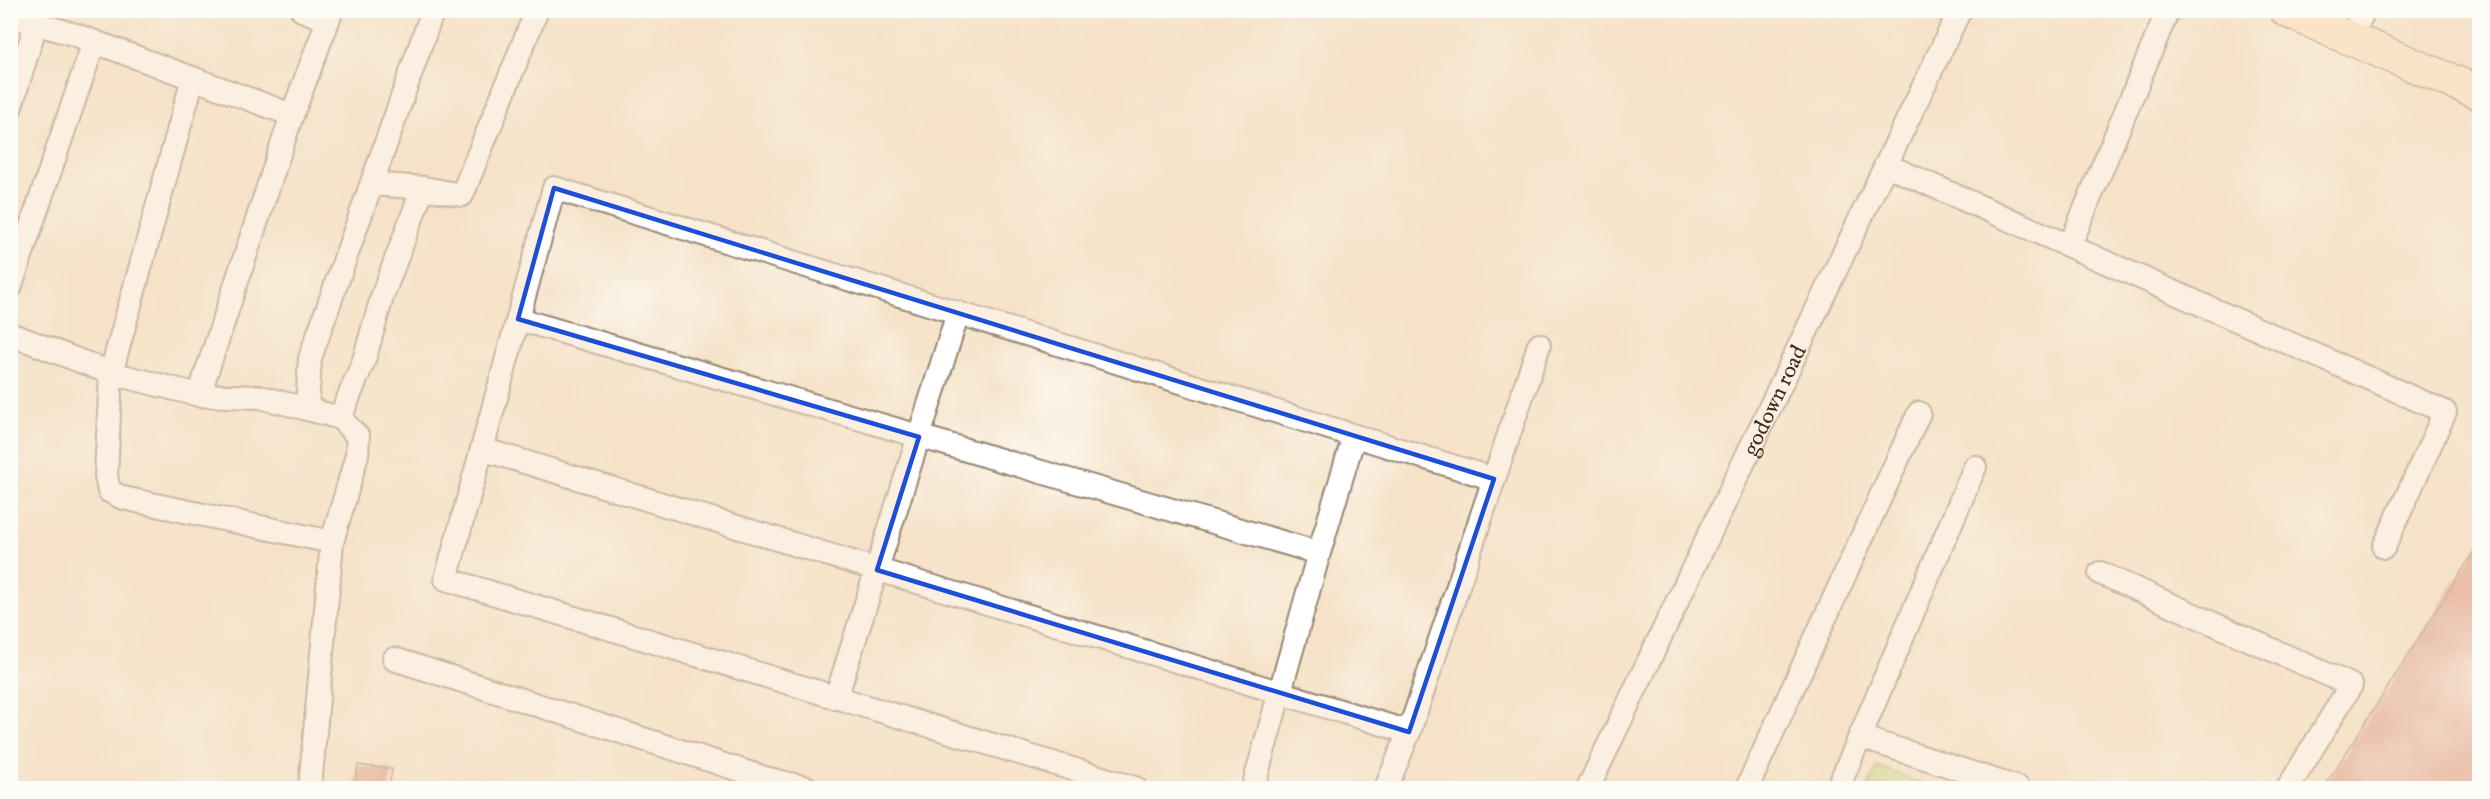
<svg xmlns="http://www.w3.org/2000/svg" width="2490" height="799" font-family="'IM FELL English',serif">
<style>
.green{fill:#c2d477;stroke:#7e7f4a;stroke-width:1.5}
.building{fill:#db9384}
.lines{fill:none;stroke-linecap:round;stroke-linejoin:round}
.street-casing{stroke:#988673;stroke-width:26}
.secondary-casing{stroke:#988673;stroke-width:36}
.street{stroke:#fff;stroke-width:22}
.secondary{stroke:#ffe4c6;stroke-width:33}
.marked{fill:none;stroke:#1d4ed8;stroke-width:4.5;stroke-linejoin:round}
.labels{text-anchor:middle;stroke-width:5;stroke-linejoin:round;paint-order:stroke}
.street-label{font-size:22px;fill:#3b2a1e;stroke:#fdfcf7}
</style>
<rect width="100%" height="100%" fill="#fdfcf7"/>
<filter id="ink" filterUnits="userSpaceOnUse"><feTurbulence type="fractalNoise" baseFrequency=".0167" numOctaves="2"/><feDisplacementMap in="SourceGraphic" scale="12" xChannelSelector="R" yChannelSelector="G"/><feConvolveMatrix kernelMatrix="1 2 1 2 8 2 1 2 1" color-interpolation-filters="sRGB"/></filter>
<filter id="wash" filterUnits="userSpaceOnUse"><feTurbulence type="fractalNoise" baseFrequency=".008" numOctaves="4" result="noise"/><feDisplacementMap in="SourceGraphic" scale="24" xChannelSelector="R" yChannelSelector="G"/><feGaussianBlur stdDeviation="1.35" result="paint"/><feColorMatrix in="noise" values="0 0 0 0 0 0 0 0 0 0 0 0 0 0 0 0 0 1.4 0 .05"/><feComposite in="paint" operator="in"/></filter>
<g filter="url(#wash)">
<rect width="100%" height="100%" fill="#f5e2c8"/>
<path class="green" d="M1877,766L1934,788H1868Z"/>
<g id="blocks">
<g class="building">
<path d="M2480,542V789H2323Z"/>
<path d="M358,765L392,769L389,789H354Z"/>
</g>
</g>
</g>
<g filter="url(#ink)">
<use href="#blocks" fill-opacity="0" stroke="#988673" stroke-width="1.5"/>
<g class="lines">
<defs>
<g id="street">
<path d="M302,10L328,20"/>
<path d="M10,16L76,35L292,115"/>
<path d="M2350,40L2364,10"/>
<path d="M193,78L111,373L106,476L109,491L123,498L332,542"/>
<path d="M10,109L36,24"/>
<path d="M1886,165L2445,412L2384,547"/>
<path d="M373,184L423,188"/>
<path d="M2070,245L2168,10"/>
<path d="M10,288L94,42"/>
<path d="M518,319L1319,553L1253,788"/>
<path d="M10,334L111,373L199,395L292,115L332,10"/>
<path d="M199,395L260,397L307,409"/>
<path d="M340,418L307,409L310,358L433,10"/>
<path d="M482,449L1409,732"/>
<path d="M1319,553L1354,436"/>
<path d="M2100,573L2351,685L2288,788"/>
<path d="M394,659L768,779L765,788"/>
<path d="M836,698L958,313"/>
<path d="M1860,737L2018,788"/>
<path d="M768,779L807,788"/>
<path d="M310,788L332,542L357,455L358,437L340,418L364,360L383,294L423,188L462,195L537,10"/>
<path d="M1135,788L446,579L554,188L1494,479"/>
<path d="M1386,788L1409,732L1539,345"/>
<path id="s1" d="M1588,788L1960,10"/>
<path d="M1747,788L1919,413"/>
<path d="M1838,788L1975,467"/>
</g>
<path id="secondary" d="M2286,10C2350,40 2415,65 2480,93"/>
</defs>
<use href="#street" class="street-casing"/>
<use href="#secondary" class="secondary-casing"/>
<use href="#street" class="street"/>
<use href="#secondary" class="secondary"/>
</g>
</g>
<path d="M0 0H2490V799H0ZM554,188L1494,479L1409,732L877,570L919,437L518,319Z" fill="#f5e2c8" fill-opacity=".55" fill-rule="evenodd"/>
<path class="marked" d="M554,188L1494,479L1409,732L877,570L919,437L518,319Z"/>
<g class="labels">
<g class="street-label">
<text dy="8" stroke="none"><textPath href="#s1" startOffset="430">godown road</textPath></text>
</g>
</g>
<rect width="2490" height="799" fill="none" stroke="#fdfcf7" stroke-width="36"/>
</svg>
